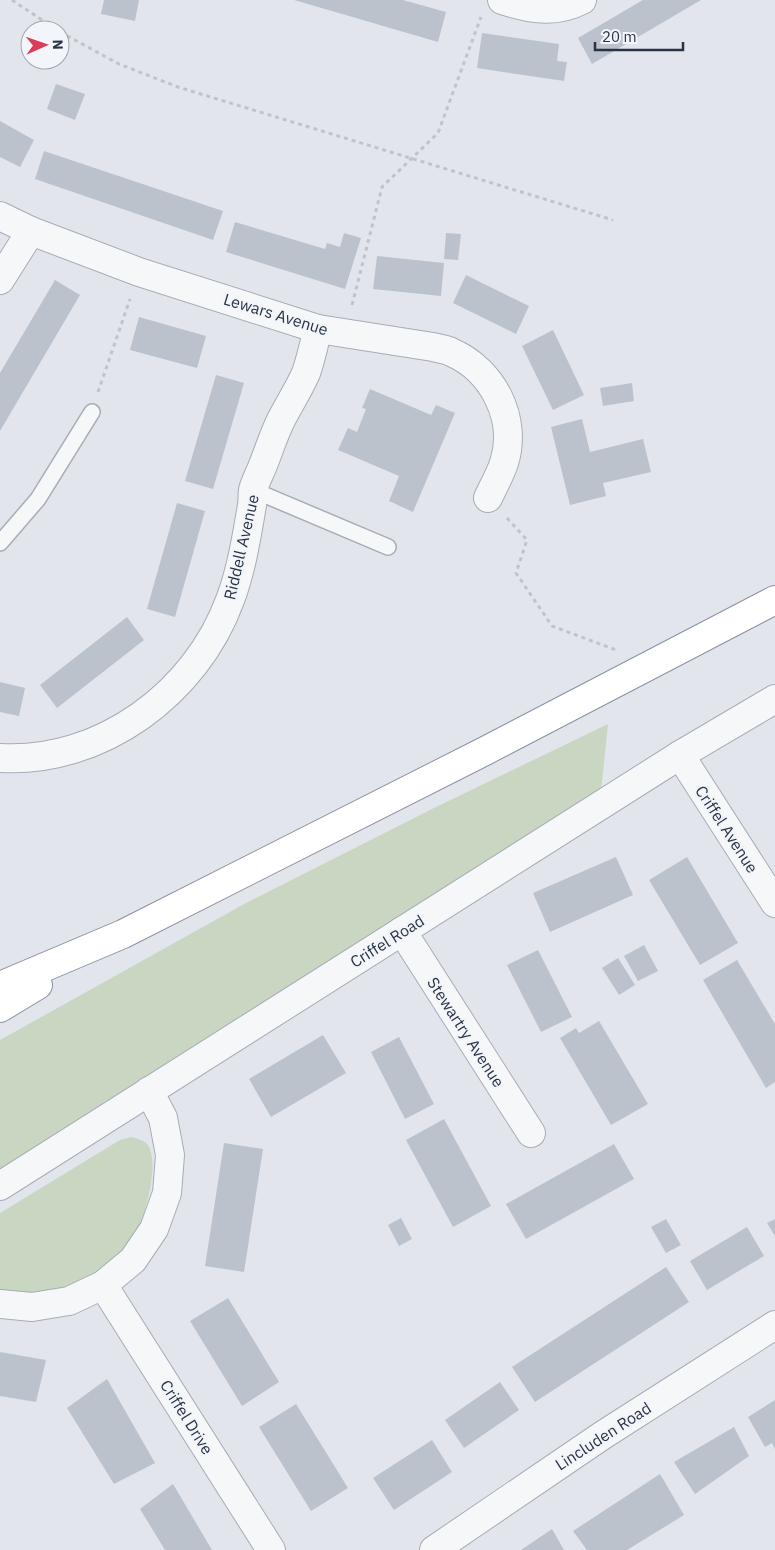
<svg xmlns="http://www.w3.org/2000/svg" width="775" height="1550" font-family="'IBM Plex Sans',sans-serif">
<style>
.grass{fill:#c8d6c2}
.building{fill:#bbc2cc}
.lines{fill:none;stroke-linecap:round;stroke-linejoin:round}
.service-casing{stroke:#a6adb7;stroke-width:18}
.minor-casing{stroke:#a6adb7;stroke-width:30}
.trunk-casing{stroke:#8893a4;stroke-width:30}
.path{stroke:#c0c4ca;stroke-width:3;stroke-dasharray:4 4;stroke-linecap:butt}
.service{stroke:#f5f7f9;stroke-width:15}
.minor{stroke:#f5f7f9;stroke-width:28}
.trunk{stroke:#fff;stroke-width:28}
.labels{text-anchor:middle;stroke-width:4;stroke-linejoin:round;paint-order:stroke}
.street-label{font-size:16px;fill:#283345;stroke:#f2f5f9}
</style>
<rect width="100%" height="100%" fill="#e2e6ec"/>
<g class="grass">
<path d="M608,724L601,791L0,1173V1040L246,903L432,809Z"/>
<path d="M131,1137C136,1138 144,1140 148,1145C161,1165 143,1225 131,1243C126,1249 101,1273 95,1277C90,1281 47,1297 42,1298C29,1299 13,1295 0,1294V1213L120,1140Z"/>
</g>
<g class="building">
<path d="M104,0H139L135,21L101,14Z"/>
<path d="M294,0H403L446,12L438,42Z"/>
<path d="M643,0H701L592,64L578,38Z"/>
<path d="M482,33L559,44L557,61L567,62L564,81L477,68Z"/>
<path d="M56,84L85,94L75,120L47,109Z"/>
<path d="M0,121L34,140L20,167L0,157Z"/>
<path d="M44,151L223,211L213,240L35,179Z"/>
<path d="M235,222L325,249L327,243L340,247L344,233L361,238L345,289L226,252Z"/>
<path d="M446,233L461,234L458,260L444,259Z"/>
<path d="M377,256L444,263L441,296L373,289Z"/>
<path d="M466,275L529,306L516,334L453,303Z"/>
<path d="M55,280L80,295L0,431V373Z"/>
<path d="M139,317L206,336L197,368L130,350Z"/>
<path d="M553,330L584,395L553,410L522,346Z"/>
<path d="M216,375L244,383L213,489L185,481Z"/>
<path d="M632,383L634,401L603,406L600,388Z"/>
<path d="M370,389L431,415L436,405L455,413L413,512L389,501L399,476L338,450L348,428L357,432L366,409L362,408Z"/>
<path d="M582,419L590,452L643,439L651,472L603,483L606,496L570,505L551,427Z"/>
<path d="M177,503L205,511L175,617L147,609Z"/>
<path d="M127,617L144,640L57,708L40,685Z"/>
<path d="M0,682L25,688L19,716L0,712Z"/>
<path d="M616,857L633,895L550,932L533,893Z"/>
<path d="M687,857L738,943L700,965L649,880Z"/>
<path d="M644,945L658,971L638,981L624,956Z"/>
<path d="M538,950L572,1017L541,1032L507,965Z"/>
<path d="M618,958L635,985L619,995L602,968Z"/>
<path d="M737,960L775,1024V1082L766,1088L703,980Z"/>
<path d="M599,1021L648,1104L611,1125L560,1038L576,1028L579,1033Z"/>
<path d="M323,1035L346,1073L271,1117L249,1079Z"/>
<path d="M399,1037L434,1104L405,1119L371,1052Z"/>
<path d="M444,1119L491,1206L453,1227L406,1140Z"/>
<path d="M224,1143L263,1149L244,1272L205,1266Z"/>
<path d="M614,1144L634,1179L526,1239L506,1204Z"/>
<path d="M401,1218L412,1239L399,1246L388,1225Z"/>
<path d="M666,1219L681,1245L666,1253L651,1227Z"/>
<path d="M775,1219V1236L767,1223Z"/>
<path d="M747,1227L764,1256L707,1290L690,1261Z"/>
<path d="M666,1267L689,1302L535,1402L512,1367Z"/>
<path d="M228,1298L279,1382L242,1406L190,1321Z"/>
<path d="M0,1352L46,1360L36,1402L0,1396Z"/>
<path d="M107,1379L155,1463L114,1484L67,1408Z"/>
<path d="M500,1382L519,1410L464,1448L445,1420Z"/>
<path d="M775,1400V1449L772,1443L765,1447L748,1417Z"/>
<path d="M296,1404L348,1488L311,1511L259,1427Z"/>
<path d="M734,1427L749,1456L695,1494L674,1462Z"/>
<path d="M432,1440L452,1472L394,1510L373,1478Z"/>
<path d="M660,1474L684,1515L627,1550H587L573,1531Z"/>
<path d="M173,1484L212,1550H165L140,1509Z"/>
<path d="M552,1529L564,1550H521Z"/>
</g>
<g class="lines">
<defs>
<g id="service">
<path d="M253,490L388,547"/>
<path d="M0,543L38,499L92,412"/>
</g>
<g id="minor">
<path d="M502,0C529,9 555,14 582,0"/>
<path d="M0,216L31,231L139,272L318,329L433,347C439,349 446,349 451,352C493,370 518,419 504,463C500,475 493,487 488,498"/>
<path d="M0,280L31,231"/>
<path d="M680,755L775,903"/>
<path d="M0,758C101,764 196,693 230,600C241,572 247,535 252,505C253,500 252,495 253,490C255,482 260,473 263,465C269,450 274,434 281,420C289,404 299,389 306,373C311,359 314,343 318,329"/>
<path d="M402,931L531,1133"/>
<path d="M0,1186L680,755L775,699"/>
<path d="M103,1285L271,1550"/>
<path d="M0,1304L32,1307L69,1301L103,1285L133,1260L154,1229L167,1193L170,1155L163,1118L149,1091"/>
<path d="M434,1550L603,1435L775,1325"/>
</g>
<g id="trunk">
<path d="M0,986L123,934L485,751L775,600"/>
<path d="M0,1008L38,985"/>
</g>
</defs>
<use href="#service" class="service-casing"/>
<use href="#minor" class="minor-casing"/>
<use href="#trunk" class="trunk-casing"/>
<g class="path">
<path d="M12,0L57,30"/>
<path d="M60,32L119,64L178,87L613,220"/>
<path d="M352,305L382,187L438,133L481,17"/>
<path d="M98,392L130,299"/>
<path d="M507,518L527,540L516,573L552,626L616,650"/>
</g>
<use href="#service" class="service"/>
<use href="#minor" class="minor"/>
<use href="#trunk" class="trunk"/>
</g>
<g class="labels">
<g class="street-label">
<text transform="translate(276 314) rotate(17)" y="6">Lewars Avenue</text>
<text transform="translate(241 547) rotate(-77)" y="6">Riddell Avenue</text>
<text transform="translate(727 829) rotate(57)" y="6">Criffel Avenue</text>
<text transform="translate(387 941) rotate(-32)" y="6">Criffel Road</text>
<text transform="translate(466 1032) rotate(57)" y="6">Stewartry Avenue</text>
<text transform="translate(187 1417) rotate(58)" y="6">Criffel Drive</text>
<text transform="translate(603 1436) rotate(-33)" y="6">Lincluden Road</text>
</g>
</g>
<g transform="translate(45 45) rotate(88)"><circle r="24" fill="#f2f5f9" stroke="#a1a7b1"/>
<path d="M0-4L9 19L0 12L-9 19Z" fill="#db3c58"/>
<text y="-8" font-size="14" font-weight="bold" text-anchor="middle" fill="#283345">N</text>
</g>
<path d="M595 42v8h88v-8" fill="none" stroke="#283345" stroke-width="2.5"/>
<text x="602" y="42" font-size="15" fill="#283345" stroke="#f2f5f9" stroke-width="4" paint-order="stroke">20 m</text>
</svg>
